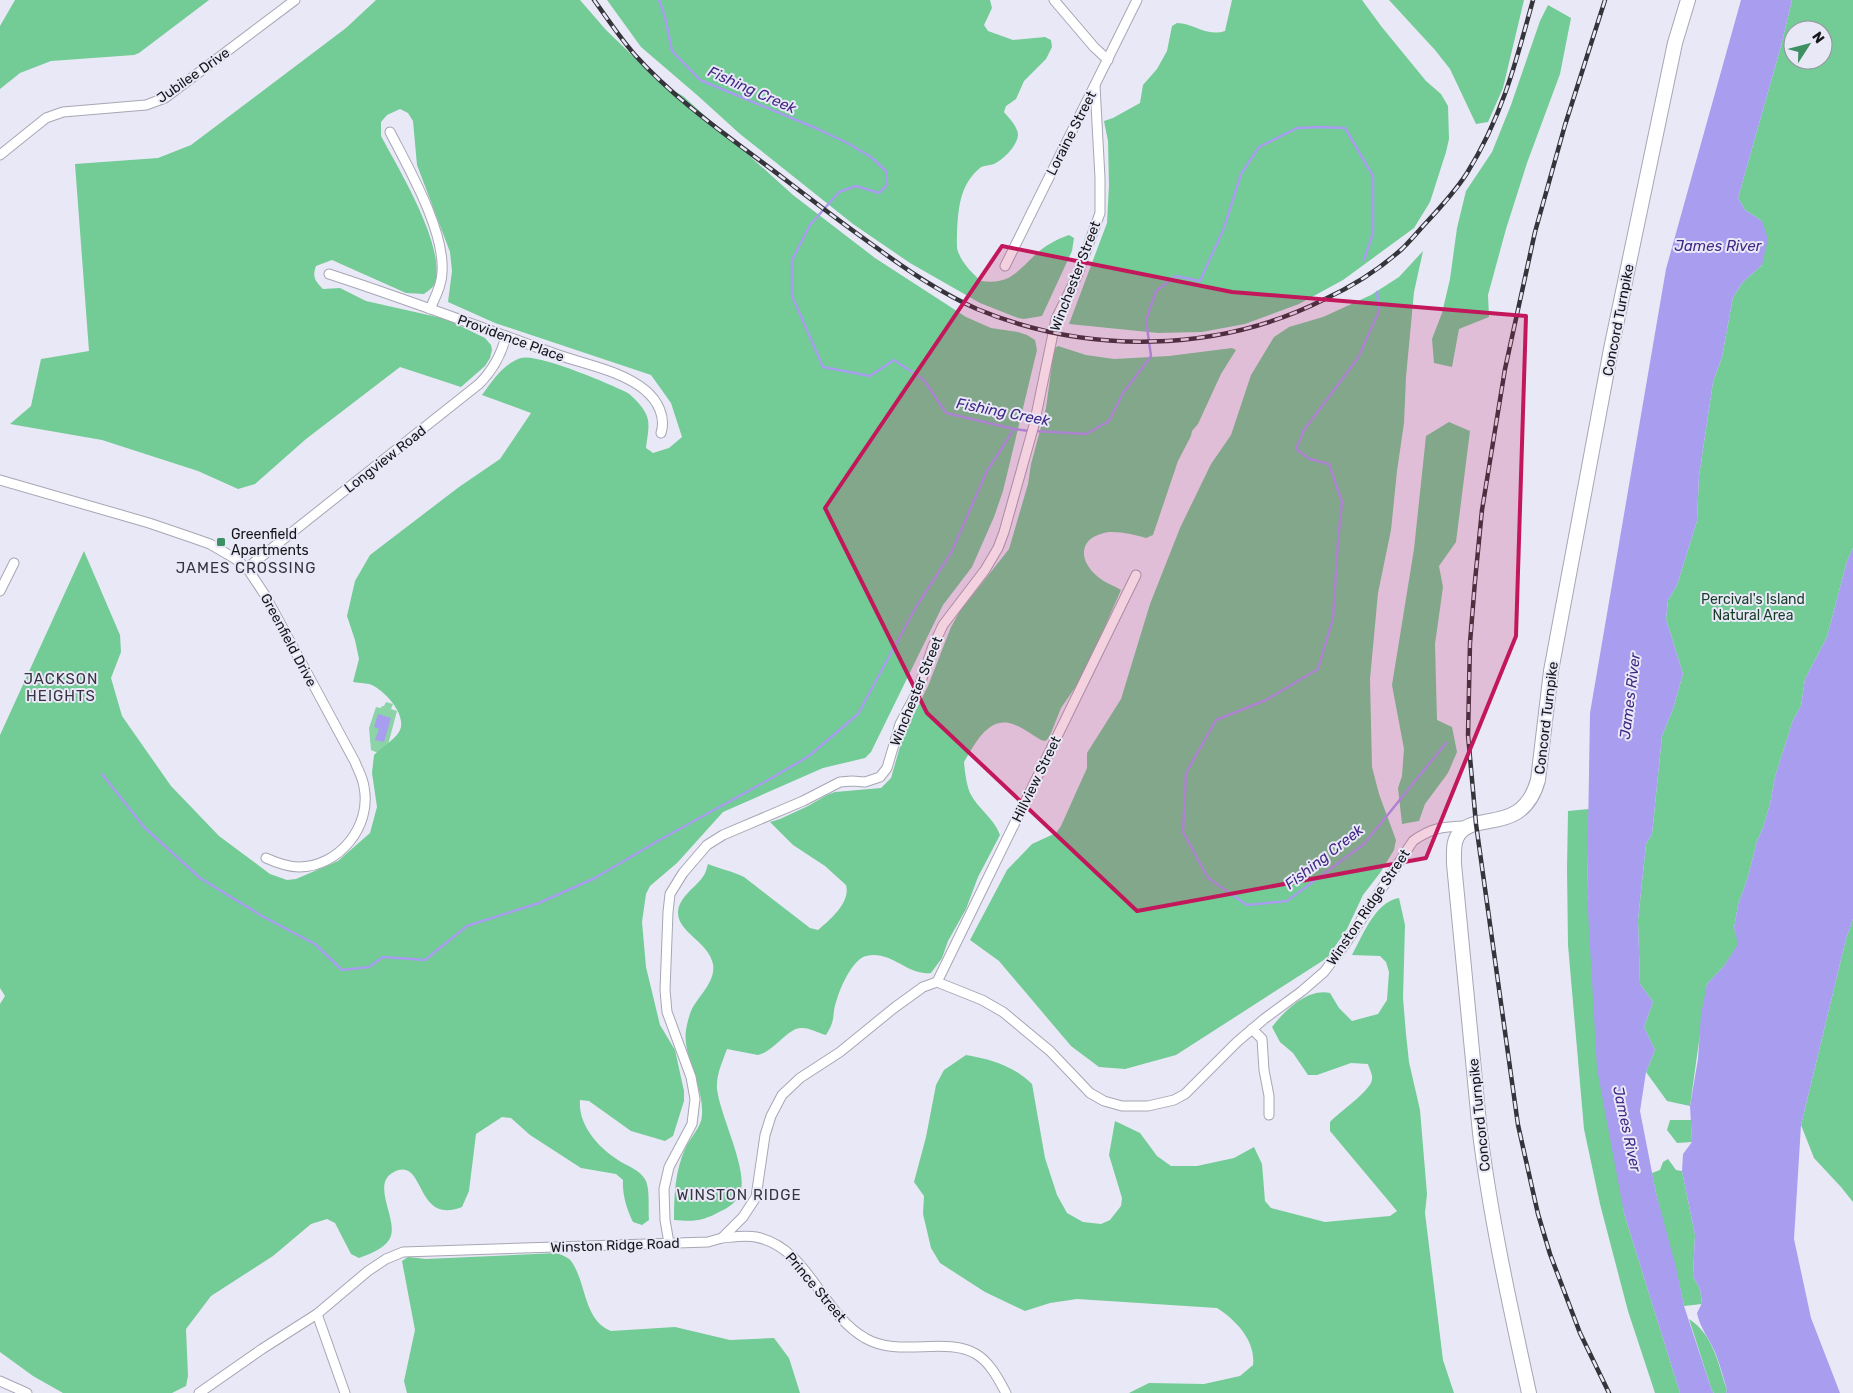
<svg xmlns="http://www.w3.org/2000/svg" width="1853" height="1393" font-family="Rubik,sans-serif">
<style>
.green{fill:#8cd4a7}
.forest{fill:#73cb96;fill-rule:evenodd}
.water{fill:#a89dee}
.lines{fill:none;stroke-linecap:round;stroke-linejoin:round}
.stream{stroke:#a89dee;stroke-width:2.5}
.street-casing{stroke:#a7a6b5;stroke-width:11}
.secondary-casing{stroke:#a7a6b5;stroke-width:16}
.street{stroke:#fff;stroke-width:9}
.secondary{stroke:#fff;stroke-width:14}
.rail-casing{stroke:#34343a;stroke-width:4.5}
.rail{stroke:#e9e8f7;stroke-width:2.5;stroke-dasharray:8;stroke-linecap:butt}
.marked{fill:#c2185b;fill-opacity:0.2;stroke:#c2185b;stroke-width:4;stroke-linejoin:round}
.poi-dot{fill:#3d9061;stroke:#e9e8f7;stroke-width:2}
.labels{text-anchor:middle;stroke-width:4;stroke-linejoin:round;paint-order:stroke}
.street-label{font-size:14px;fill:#15151a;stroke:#e9e8f7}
.poi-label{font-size:14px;fill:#15151a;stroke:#e9e8f7;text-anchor:start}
.park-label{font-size:14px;fill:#173d27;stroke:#e9e8f7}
.water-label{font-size:15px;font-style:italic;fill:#412884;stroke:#e9e8f7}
.neighbourhood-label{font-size:15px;letter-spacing:1px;fill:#353440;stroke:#e9e8f7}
</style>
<rect width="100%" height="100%" fill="#e9e8f7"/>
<path class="green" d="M386,702L393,704L391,709L397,711L385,756L371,750L369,728L376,707L381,708L382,706H384Z"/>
<g class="forest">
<path d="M15,0H209L139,53L134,55L51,61L20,73L0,89V26Z"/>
<path d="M376,0H580L606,30L662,84L683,96L793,195L875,258L966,317L991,328L1018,332L1027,335L1035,340L1037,350L1003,491L994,517L972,567L943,605L871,752L865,758L823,768L723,812L677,863L650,886L646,894L642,922L646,967L660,1025L675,1050L684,1091V1101L673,1136L665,1141L631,1131L589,1101L580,1100C578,1125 598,1147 618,1160C628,1167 640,1169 646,1181C650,1191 648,1208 649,1220L642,1225L633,1222C627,1210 622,1194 623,1180L616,1174L581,1168L530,1135L511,1118L502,1117L476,1134L469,1191L462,1207C414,1226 426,1156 394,1172C369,1184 401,1222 389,1240C382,1250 369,1254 359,1258L351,1254L335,1223L327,1219L311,1224L273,1256L211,1296L186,1329L188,1376L186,1386L172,1393H63L33,1376L0,1352V1004L5,996L0,988V735L84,551L120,635L121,652L111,678L122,716L171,786L219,836L270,874L287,880L296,879L338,861L370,833L377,807L372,773L374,755C380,749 395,739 399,732C409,716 383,688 369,684C364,683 358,683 353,682L359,659L355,640L347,616L355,581L370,555L459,487L500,459L531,413L482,395C493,380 503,364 521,358C537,353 608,383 626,392C632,395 643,407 646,414C651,424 647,437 646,448L653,453L669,448L682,437L671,403L651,375L495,323L448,302L452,271L450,252L417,165L413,121L408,113L400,109L387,115L381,122V136C399,170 446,246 435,283C433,288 428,291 424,294L406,293L332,260L316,266C312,277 315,281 323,289L340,288L366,301L446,319L485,338L491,345L492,350L490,358L485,366L461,387L400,367L306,439L255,484L238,489L198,471L102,440L10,424L31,406L41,359L89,351L75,164L158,158L191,145L346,28Z"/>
<path d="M607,0H990L992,8L984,25L988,31L1013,40L1045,37L1051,40L1052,47L1046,59L1024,81L1016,99L1006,106L1004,112C1009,118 1018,127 1018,135C1017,146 1004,159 994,164C989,166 983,165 980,168C959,185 958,211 957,235C957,242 956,249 959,254C963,264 973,274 981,281C1009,285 1017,272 1035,255C1044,246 1057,239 1069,235L1074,238L1072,251L1042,316L1024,319L1018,318L980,303L910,263L853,224L740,134L697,95L641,47Z"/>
<path d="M1232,0H1362L1381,26L1426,81L1441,94L1448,106L1449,139L1446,152L1430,202L1414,228L1343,280L1299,304L1245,324L1202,332L1158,333L1069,324L1107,223L1109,185L1108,141L1104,121L1113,118L1140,103L1143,85L1157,69L1167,51L1172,26L1177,23C1194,23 1205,37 1225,31Z"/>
<path d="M1389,0H1524L1503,88L1488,122L1476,124L1450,69L1435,50Z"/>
<path d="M1792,0H1853V548L1847,561L1827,637L1805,679L1801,706L1793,720L1775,777L1770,804L1763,828L1757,841L1748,877L1738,905L1734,928L1739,944L1724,966L1707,984L1690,1106L1667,1101L1646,1072L1655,1050L1644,1027L1653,1002L1640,984L1638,920L1646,844L1652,834L1662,736L1673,709L1683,674L1666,619L1668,600L1677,585L1697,521L1699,476L1713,382L1722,357L1733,297L1743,282L1762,265V221L1745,210L1738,198L1781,46ZM1793,30H1823V60H1793Z"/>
<path d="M1548,5L1571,18L1560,74L1527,163L1506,229L1488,295L1489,317L1459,329L1452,367L1434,363L1432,339L1442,313L1450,279L1457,228L1466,191L1492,152L1511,105L1540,21Z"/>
<path d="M1423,251L1414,292L1406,377L1404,423L1397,471L1391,530L1378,593L1370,679L1372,767L1379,794L1396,840L1394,850L1380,873L1363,895L1347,929L1327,958L1176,1055L1125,1069L1099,1067L1071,1046L999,961L970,940L1007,870L1032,844L1056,833L1061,826L1087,768V753L1121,699L1150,604L1180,528L1211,464L1231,435L1251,375L1274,337L1289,327L1323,317L1371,295L1399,277Z"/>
<path d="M1058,346L1086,355L1114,359L1169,356L1232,348L1236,350L1221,374L1198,424L1192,431L1191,436L1178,461L1153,535L1146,538C1136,535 1114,530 1104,533C1078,539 1079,561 1097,576C1103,582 1113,585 1121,590L1083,676L1061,708L1049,738L1045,741L1041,740C1032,735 1019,725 1009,723C986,719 974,746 964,762C965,772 966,783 970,793C978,809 994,818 1000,835L978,877L966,909L948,941L942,958L931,973C907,976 892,950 866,956C853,959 841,986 837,999C831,1015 837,1018 826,1035C818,1033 810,1028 802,1028C788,1027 775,1051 758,1055L727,1049C722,1063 716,1075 717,1089C720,1116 749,1171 740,1193C737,1201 729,1208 721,1211C703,1221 694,1222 674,1220C674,1194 675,1172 685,1149C690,1138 702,1126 702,1115C704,1085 682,1055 686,1030C687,1024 689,1016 691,1011C698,996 716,982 713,964C709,942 677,932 678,912C679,896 697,887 704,875C706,872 707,867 708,864C720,869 732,871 744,877L810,928L818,930C830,920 851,902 846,885L825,866L793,845L770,822L780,819L808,806L827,795L835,792L881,788L891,778L903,736L928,686L951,627L960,611L1009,549L1028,484L1031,464L1046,408L1054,349Z"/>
<path d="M1449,422L1470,431L1456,542L1439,566L1443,587L1435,644L1437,720L1452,727L1457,752L1448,773L1425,804L1419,821L1402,824L1398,788L1402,776L1404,749L1392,685L1414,549L1426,436Z"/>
<path d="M1589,809L1587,893L1624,1213L1680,1393H1655L1628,1311L1600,1204L1584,1129L1568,945L1567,869L1568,811Z"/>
<path d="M1399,898L1405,925L1403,998L1406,1034L1409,1062L1420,1110L1427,1194L1425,1213L1443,1360L1454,1393H1129L1149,1383L1204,1384L1240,1376L1253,1365C1256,1341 1236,1320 1217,1308L1077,1299L1050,1303L1025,1311L985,1292L940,1263L931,1248L923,1214L924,1196L914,1182L926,1137L936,1085L944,1070L966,1055C990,1059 1014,1066 1032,1084L1045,1158L1057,1195L1067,1213L1083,1222L1101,1224L1110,1220L1121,1206L1122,1198L1109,1155L1115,1121L1140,1133L1157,1156L1171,1166H1197L1234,1158L1254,1147L1262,1164L1265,1201L1271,1208L1325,1222L1390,1216L1397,1211L1330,1131V1122C1338,1113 1372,1090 1372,1079C1373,1075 1369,1068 1368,1064L1351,1063L1317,1075H1308L1293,1053L1280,1042L1272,1027C1285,1010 1308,988 1330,993L1339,1008L1352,1021L1378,1014L1387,1000L1389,972L1386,962L1380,956L1352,955C1363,935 1375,902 1399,898Z"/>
<path d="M1853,919V1202L1841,1187L1814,1158L1801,1125L1846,939Z"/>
<path d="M1670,1120H1691L1692,1142L1677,1143L1667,1130Z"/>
<path d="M1668,1159L1676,1170L1682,1171L1695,1235L1693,1276L1700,1289L1702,1304L1684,1306C1675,1261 1660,1218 1652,1173L1660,1170L1663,1162Z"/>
<path d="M557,1253C561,1255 568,1257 571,1261C587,1283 583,1320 611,1331L675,1327L730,1340L774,1338L789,1358L800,1393H407L404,1381L415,1330L402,1261L408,1257L426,1259Z"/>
<path d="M1689,1319C1714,1335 1718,1364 1727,1390L1726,1393H1714L1712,1391Z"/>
</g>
<g class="water">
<path d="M1741,0H1792L1781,46L1738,198L1745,210L1762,221L1768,239L1762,265L1743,282L1733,297L1722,357L1713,382L1699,476L1697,521L1677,585L1668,600L1666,619L1683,674L1673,709L1662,736L1652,834L1646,844L1638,920L1640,984L1653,1002L1644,1027L1655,1050L1646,1072L1640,1111L1656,1193L1676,1267L1684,1306L1712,1391L1714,1393H1680L1624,1213L1597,1069L1587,893L1590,713L1666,269Z"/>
<path d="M1853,548V919L1846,939L1801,1125L1794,1239L1811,1318L1840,1393H1726L1727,1390C1723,1377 1720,1364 1715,1352C1709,1338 1700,1328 1697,1313L1702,1303L1700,1289L1693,1276L1695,1235L1682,1171L1683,1154L1692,1142L1690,1106L1698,1059L1701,1014L1707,984L1724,966L1738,944L1734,928L1738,905L1748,877L1757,841L1763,828L1770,804L1775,777L1793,720L1801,706L1805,679L1827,637L1847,561Z"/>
<path d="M378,714L391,718L384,742L375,740L379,729L374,727Z"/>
</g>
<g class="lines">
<g class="stream">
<path d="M659,0L665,17L672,51L700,80L818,129L851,145L871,157L886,171L887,185L879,193L856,186L839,192L810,225L792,260V296L823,367L870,376L894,360L924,380L946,413L1014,429L1029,431"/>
<path d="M1377,292L1379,311L1358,358L1304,430L1296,449L1310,459L1329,464L1342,502L1338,541L1333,618L1318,669L1266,700L1216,720L1186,773L1183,832L1208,878L1247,905L1287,901L1364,844L1446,743"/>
<path d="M1035,431L1086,434L1109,421L1123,393L1151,356L1146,320L1156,291L1176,276L1200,281L1224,228L1241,174L1259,147L1297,128L1321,127L1345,128L1373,176V233L1364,260"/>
<path d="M102,774L144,827L200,878L262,916L315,944L342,970L369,967L383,957L425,960L467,926L539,903L595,878L656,842L770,779L809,756L858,714L916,607L951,553L987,471L1014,429"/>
</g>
<defs>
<g id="street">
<path d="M1054,0L1094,47L1108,60"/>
<path d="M390,132C409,169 445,231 442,272C442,285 435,297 430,309"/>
<path d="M0,155L46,118L63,112L146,105L165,98L295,0"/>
<path d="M1005,266L1137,0"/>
<path d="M329,274C403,298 477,326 550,352C581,364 619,369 645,390C658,401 666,417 661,433"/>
<path d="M0,480L149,523L193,538L210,544L234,558L247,568L265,595L355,762C358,770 363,778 364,787C372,826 339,867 299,867C287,867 277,863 266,858"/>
<path d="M247,568L479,384C493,370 501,356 506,336"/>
<path d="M0,591L14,563"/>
<path d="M937,982L982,1000L1003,1012L1050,1051L1090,1093L1104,1101L1122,1106H1148L1174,1100L1185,1094L1237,1042L1264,1019L1302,991L1324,972L1346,943L1413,841C1432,827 1443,827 1466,826"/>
<path d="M937,982L1136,575"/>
<path d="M1252,1029L1262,1039L1264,1070L1269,1096V1115"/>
<path d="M722,1238C733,1237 746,1235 756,1237C809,1248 821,1313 865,1338C898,1358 946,1336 976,1354C990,1362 999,1380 1006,1393"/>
<path d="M669,1243L665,1220L664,1189L669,1167L692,1124L695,1099L691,1077L667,1012L665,990L668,912L670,894L683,873L707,845L723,835L803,801L840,782L852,781L865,782L880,777L887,768L900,724L918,690L933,646L943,625L985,570L998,548L1004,532L1034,425L1056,319L1077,276L1100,213V178L1095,86"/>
<path d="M317,1314L345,1393"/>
<path d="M0,1381L27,1393"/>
<path d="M199,1393L262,1349L317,1314L368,1271L386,1259L403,1252L708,1242L722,1238L743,1217L756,1197L765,1135L771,1116L782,1095L800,1078L840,1052L894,1008L923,987L937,982"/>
</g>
<path id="secondary" d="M1529,1393C1510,1306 1491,1220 1480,1133L1454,864C1454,855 1453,844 1457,837C1471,809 1522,838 1538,780L1551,671L1611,349L1675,43L1688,0"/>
</defs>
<use href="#street" class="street-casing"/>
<use href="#secondary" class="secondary-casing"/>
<use href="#street" class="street"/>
<use href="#secondary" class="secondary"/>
<defs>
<g id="rail">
<path d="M594,0C607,18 620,38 635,55C679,104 735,141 787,181C817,204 846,226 877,248C908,271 941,293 977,309C1088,355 1218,353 1325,299C1353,286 1380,269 1403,248C1410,241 1417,233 1424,225C1439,209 1455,192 1467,173C1502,117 1516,62 1533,0"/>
<path d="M1605,0L1565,125L1535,232L1505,369L1482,510L1475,581L1470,643L1468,735L1476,824L1518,1125L1538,1214L1550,1254L1580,1333L1609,1393"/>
</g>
</defs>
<use href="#rail" class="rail-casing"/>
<use href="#rail" class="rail"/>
</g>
<path class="marked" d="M1002,246L1232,292L1526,316L1516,636L1426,858L1137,911L927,713L825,508Z"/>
<rect class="poi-dot" x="216" y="537" width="10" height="10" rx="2.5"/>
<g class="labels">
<g class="street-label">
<text transform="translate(193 75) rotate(-35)" y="5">Jubilee Drive</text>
<text transform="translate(1071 133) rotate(-63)" y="5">Loraine Street</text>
<text transform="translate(1075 276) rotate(-69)" y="5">Winchester Street</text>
<text transform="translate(1618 320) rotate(-79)" y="5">Concord Turnpike</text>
<text transform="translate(511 338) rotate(20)" y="5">Providence Place</text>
<text transform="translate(385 459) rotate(-38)" y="5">Longview Road</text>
<text transform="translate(289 640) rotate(62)" y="5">Greenfield Drive</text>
<text transform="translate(916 691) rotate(-68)" y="5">Winchester Street</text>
<text transform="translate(1546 718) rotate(-83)" y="5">Concord Turnpike</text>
<text transform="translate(1036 779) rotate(-64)" y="5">Hillview Street</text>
<text transform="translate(1368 907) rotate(-56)" y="5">Winston Ridge Street</text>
<text transform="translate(1479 1115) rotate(-96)" y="5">Concord Turnpike</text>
<text transform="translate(615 1245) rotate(-2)" y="5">Winston Ridge Road</text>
<text transform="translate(816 1287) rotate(50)" y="5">Prince Street</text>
</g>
<g class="poi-label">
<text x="231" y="539">Greenfield<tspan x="231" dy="16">Apartments</tspan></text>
</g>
<g class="park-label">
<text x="1753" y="604">Percival's Island<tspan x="1753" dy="16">Natural Area</tspan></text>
</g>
<g class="water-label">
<text transform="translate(752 90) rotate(24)" y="5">Fishing Creek</text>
<text x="1718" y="251">James River</text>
<text transform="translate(1003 412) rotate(11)" y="5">Fishing Creek</text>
<text transform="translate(1630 696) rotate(-83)" y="5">James River</text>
<text transform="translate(1324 857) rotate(-38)" y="5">Fishing Creek</text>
<text transform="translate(1627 1129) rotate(78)" y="5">James River</text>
</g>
<g class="neighbourhood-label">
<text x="246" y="573">JAMES CROSSING</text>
<text x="61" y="684">JACKSON<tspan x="61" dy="17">HEIGHTS</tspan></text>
<text x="739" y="1200">WINSTON RIDGE</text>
</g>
</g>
<g transform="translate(1808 45) rotate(54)"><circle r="24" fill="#e9e8f7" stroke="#94949f"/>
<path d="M0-4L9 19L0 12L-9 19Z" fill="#3d9061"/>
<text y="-8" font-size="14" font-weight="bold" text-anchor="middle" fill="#15151a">N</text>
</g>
</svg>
